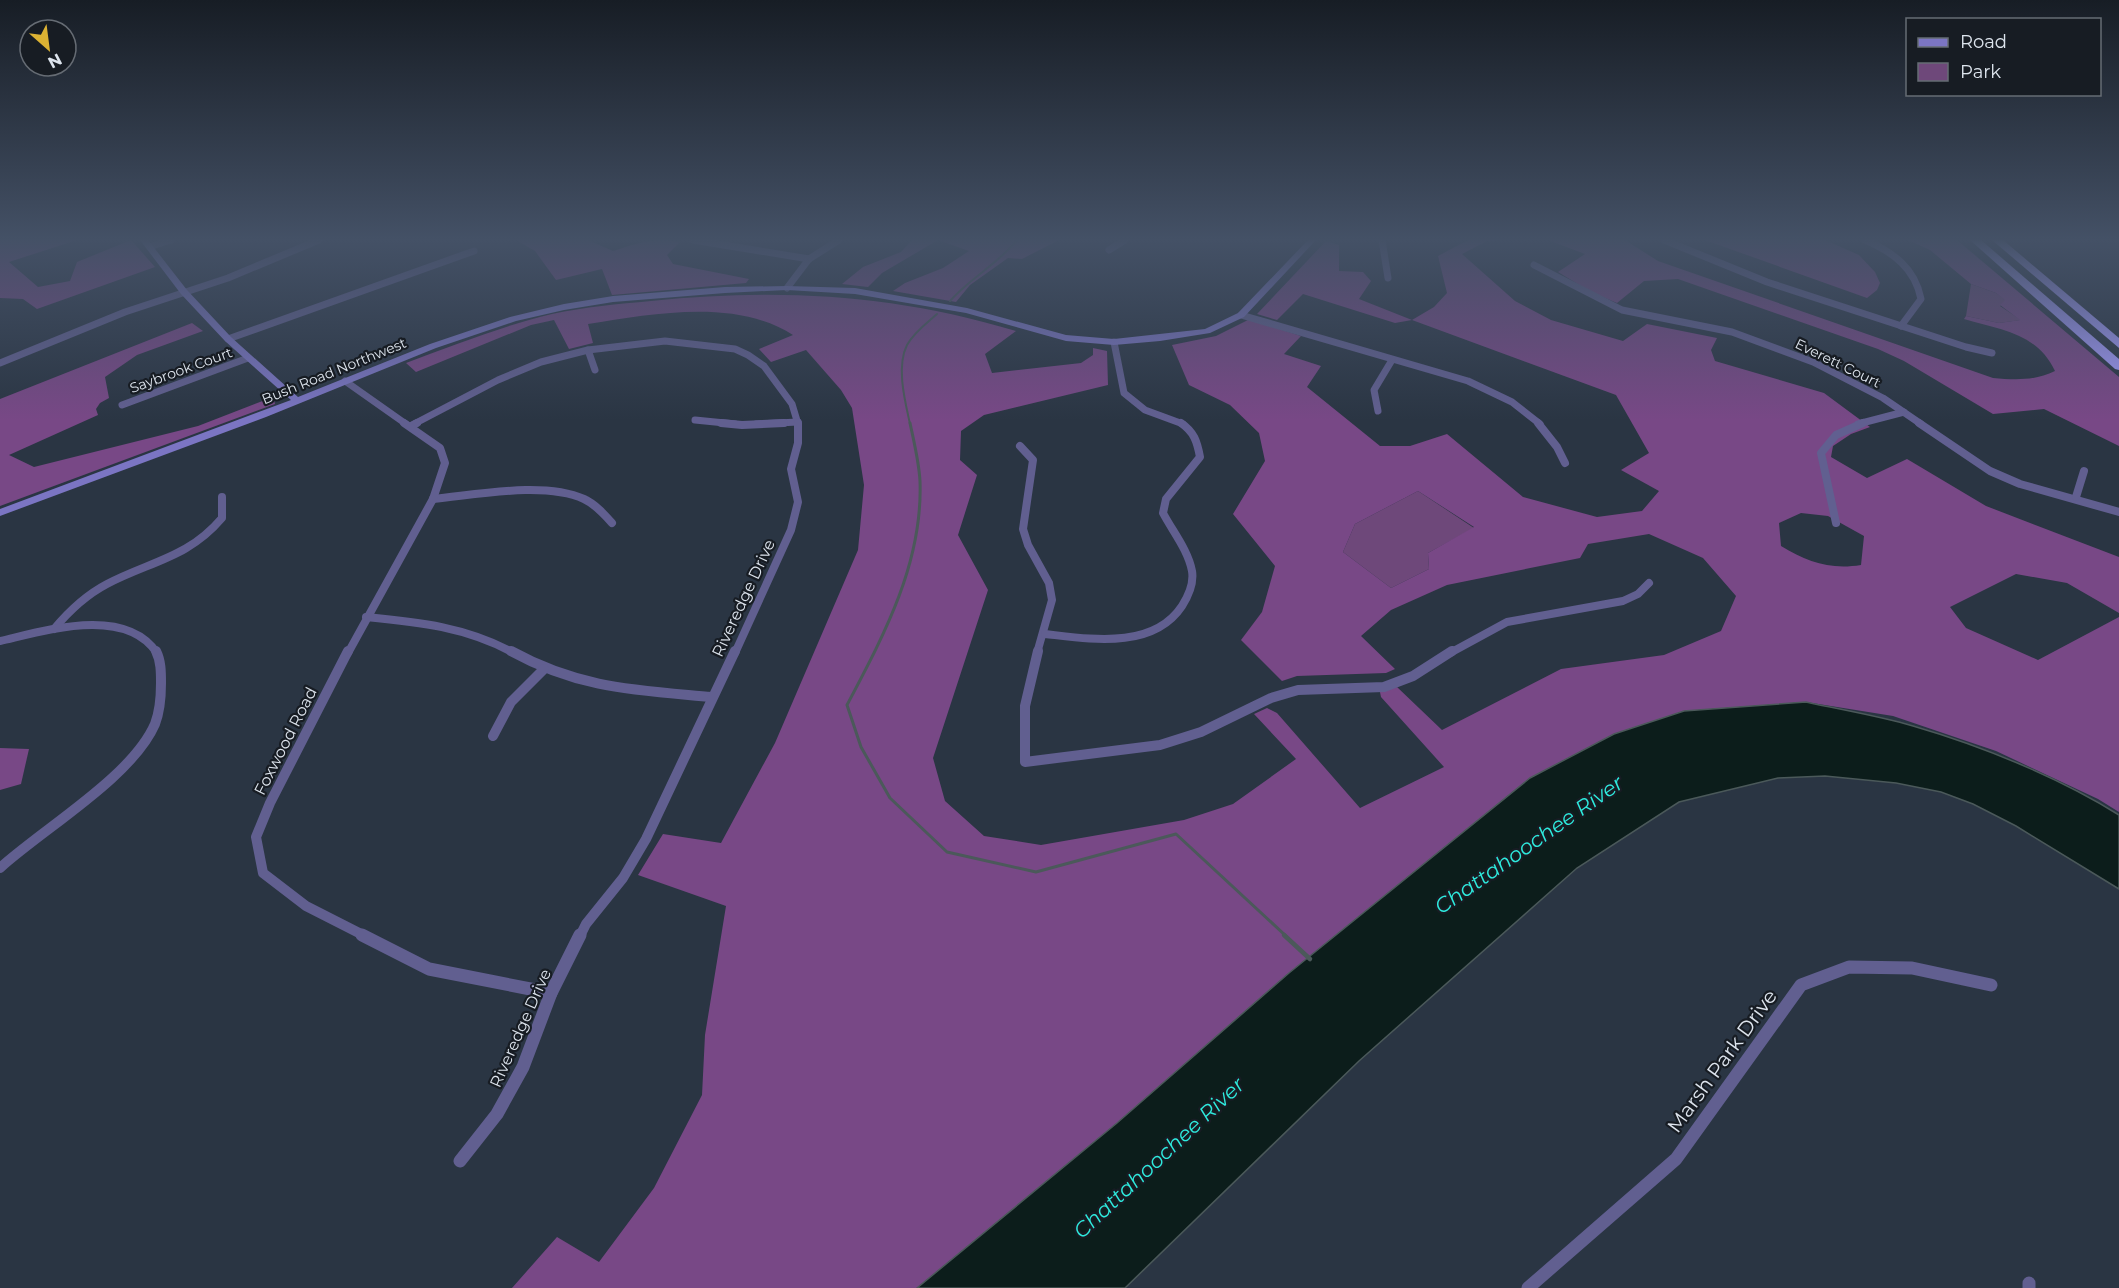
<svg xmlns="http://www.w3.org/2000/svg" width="2119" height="1288" font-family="Montserrat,sans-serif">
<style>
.green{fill:#6e487a}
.forest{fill:#784886;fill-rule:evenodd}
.water{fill:#0c1d1b;stroke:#4b595a;stroke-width:1.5}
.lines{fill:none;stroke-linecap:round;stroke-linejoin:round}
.stream-far2{stroke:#4b595a;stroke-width:2}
.stream-far1{stroke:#4b595a;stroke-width:3}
.stream{stroke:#4b595a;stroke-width:4.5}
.street-far3{stroke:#615f90;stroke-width:7}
.street-far2{stroke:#615f90;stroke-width:8}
.street-far1{stroke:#615f90;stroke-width:10}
.street{stroke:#615f90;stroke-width:13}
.secondary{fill:#7b75c3;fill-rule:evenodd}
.highway{fill:#a19afa;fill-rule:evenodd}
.labels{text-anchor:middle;stroke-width:4.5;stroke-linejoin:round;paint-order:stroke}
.far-street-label{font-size:14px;fill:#dde4ed;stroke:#171c23}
.street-label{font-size:16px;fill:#dde4ed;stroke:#171c23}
.near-street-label{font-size:20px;fill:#dde4ed;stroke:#171c23}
.near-water-label{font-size:21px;font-style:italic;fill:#2eeadd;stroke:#171c23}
</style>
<rect width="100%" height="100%" fill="#2a3543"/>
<g class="green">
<path d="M1971,284L1996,293L2006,300L2000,306L2021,320L1999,323L1966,316Z"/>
<path d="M1418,491L1474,528L1428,553L1429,569L1391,588L1343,552L1355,524Z"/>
</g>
<g class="forest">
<path d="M0,240H77L9,262L38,287L70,281L77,262L131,240L155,267L37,309L23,299L0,298Z"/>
<path d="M516,240H588L613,251C637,243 655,237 680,242L667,255L673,264L749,279L746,283L612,295L602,269L556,280L535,251Z"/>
<path d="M912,240H1059L1022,259L1008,258L970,285L956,302L893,291L905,283L943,268L969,251L938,240L882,273L868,287L842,284L863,267L901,252Z"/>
<path d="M1468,240H1503L1487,241L1462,254L1515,301L1551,320L1623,341L1647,324L1717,338L1711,350L1715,361L1824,393L1870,427L1851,434L1833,446L1831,457L1867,478L1907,459L1986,506L2119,557V613L2067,583L2016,574L1950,607L1966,628L2038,660L2119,617V812L2098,799L1996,751L1893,716L1806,702L1684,711L1614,734L1530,778L1289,973L1117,1123L917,1288H512L557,1237L599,1262L654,1188L702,1095L705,1035L726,906L638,875L663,834L721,843L775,743L858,550L864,485L852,408L841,390L806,350L771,362L759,349L793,335C735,298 653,314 588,324L593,343L569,349L554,320L531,325L416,372L406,363C454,345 502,326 552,314C585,307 618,304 651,301C778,288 893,294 1016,331L985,354L992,373L1081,363L1093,355V348L1107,351L1108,385L984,415L961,431L960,460L977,475L958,535L988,590L933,758L945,801L984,836L1041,845L1184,820L1233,804L1296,759L1254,714L1267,708L1277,713L1360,808L1444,767L1381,697L1380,692L1397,687L1442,730L1561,669L1664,655L1721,631L1736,596L1703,558L1649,534L1588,544L1580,558L1447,585L1391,610L1361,636L1395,669L1386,673L1297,676L1282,681L1241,640L1262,612L1275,566L1233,514L1265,461L1259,433L1230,405L1189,385L1172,345L1216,336L1248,320L1254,321L1301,336L1284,354L1321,366L1307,387L1380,446H1410L1447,434L1523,497L1597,517L1642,511L1659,491L1621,470L1649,453L1616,395L1412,320L1395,323L1303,294L1277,320L1257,314L1326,241L1339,245V271L1363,272L1371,281L1359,299L1412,320L1434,307L1447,293L1438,256ZM1418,491L1474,527L1428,553L1429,569L1391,588L1343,552L1355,524ZM1801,513L1828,516L1864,536L1861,565C1830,570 1807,562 1781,546L1779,523Z"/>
<path d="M1548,240H1625L1658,261L1993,378C2015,380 2035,381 2055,371C2037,333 2001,330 1964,319L1966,316L1999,323L2020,320L2000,305L2005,300L1996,293L1971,284L1930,250L1908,240H1957L2119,377V446L2044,409L1993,414L1904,361L1878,349L1678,279L1644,281L1617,303L1591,292L1558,272L1585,254Z"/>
<path d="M1705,240H1825L1859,255L1875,272L1880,283L1877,290L1867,298Z"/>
<path d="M192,323L203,331L137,355L105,377L109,398L100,403L96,409L98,415L9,455L34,467L198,426L273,397L275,404L0,506V399Z"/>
<path d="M0,748L29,749L21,784L0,790Z"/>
</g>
<path class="water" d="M1806,702C1842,710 1879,716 1913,726C1982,746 2058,777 2119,815V889L2016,826L1973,804L1941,792L1896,783L1825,776L1778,778L1679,802L1577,868L1359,1061L1125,1288H917L1117,1123L1289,973L1530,778L1614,734L1684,711Z"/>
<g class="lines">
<g class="stream-far2">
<path d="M950,301C970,278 998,264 1017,240"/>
<path d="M910,424C905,401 896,367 907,345C914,332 927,323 937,314"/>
</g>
<path class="stream-far1" d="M910,423C914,442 919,462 920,481C923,563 884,635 847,705L861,747L890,798L947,852L1036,872L1176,834L1286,936"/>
<path class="stream" d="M1284,935L1310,959"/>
<g class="street-far3">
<path d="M693,240L809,259"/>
<path d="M1382,240L1388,278"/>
<path d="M1664,240L1767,282L1966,347L1992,353"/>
<path d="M1865,240C1893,252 1915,268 1921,299L1901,326"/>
<path d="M152,246L171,240"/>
<path d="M1109,250L1125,240"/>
<path d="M1534,265L1622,310L1732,332L1813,362L1883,398L1921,424"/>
<path d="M787,288L809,259L839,240"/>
<path d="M1241,315L1468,381L1512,402L1540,424"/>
<path d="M228,339L474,251"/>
<path d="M1114,342L1124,393L1145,410L1183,424"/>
<path d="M588,350L595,370"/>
<path d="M0,363L125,312L228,278L319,240"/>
<path d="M345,381L406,424"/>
<path d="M122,405L248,358"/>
<path d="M1378,411L1374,390L1392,360"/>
<path d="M695,420L735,424"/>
<path d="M414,424L498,380L541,362L588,350L665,341L735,349L748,355L764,366L792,404L798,424"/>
<path d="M756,424L798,422"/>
<path d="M1858,424L1904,412"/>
</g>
<g class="street-far2">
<path d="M721,423L742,425L784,423"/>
<path d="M1538,423L1557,447L1565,463"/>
<path d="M1919,423L1990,471L2020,484L2119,512"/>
<path d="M411,426L417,423"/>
<path d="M1020,446L1033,460L1023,529L1028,545L1049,583L1052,600L1037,653"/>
<path d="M2076,497L2084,471"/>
<path d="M433,499C476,495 544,481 584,499C595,504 604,514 612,523"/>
<path d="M1836,523L1821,453L1836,435L1863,423"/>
<path d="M366,617C419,622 466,627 514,653"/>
<path d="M54,629C69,611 86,595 107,584C151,561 188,558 222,518V497"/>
<path d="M1045,634C1090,639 1153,650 1182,606C1189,595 1194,583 1192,571C1188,550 1173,532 1163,513L1166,499L1200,457C1197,441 1194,432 1181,423"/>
<path d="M0,641C44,631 125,605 157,653"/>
<path d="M348,653L433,499L445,463L440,448L404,423"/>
<path d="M735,653L791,530L798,502L791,469L798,443V423"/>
<path d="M1450,653L1507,622L1623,601L1638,594L1649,583"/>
</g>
<g class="street-far1">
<path d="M348,651L270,803L256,837L263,873L306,906L365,936"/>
<path d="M511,651C580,689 636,690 712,697"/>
<path d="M1038,651L1025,706V762L1160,745L1201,732L1271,698L1298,690L1384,687L1413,676L1452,651"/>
<path d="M493,736L511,702L544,669"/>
<path d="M0,868C44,828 132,777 155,724C160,711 161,697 161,683C161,672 161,661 156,651"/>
<path d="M580,936L586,924L623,878L646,839L735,651"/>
</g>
<g class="street">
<path d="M362,935L429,969L551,993"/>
<path d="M460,1161L497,1114L523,1067L551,993L580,935"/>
<path d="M2029,1283V1288"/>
<path d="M1528,1288L1676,1159L1801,985L1849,967L1912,968L1991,985"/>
</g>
<path class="secondary" d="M140,240H148L187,290L231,337L298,397L430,344L510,317L564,304L613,296L725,287L787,286L855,288L967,308L1066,335L1114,339L1205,329L1238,313L1308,240H1316L1244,317L1210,333L1160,341L1114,345L1066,341L966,313L855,294L787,290L725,293L613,302L564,310L516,321L436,348L266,417L0,516V509L291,400L225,341L181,294Z"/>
<g class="highway">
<path d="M1970,240H1981L2119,359V370L2115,369Z"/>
<path d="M1992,240H2003L2119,338V348Z"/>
</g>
</g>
<linearGradient id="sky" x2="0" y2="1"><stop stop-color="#171d25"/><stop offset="0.57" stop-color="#445166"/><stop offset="1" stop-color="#445166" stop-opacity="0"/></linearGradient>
<rect width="2119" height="420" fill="url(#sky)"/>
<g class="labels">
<g class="far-street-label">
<text transform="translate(1838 363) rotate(26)" y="5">Everett Court</text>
<text transform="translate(181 370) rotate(-20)" y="5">Saybrook Court</text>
<text transform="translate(334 371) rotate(-22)" y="5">Bush Road Northwest</text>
</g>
<g class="street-label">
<text transform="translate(743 598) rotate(-65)" y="6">Riveredge Drive</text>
<text transform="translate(285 741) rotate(-63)" y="6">Foxwood Road</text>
<text transform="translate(520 1028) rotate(-66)" y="6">Riveredge Drive</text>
</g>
<g class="near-street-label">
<text transform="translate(1722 1061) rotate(-54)" y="7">Marsh Park Drive</text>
</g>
<g class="near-water-label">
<text transform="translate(1529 845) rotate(-35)" y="7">Chattahoochee River</text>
<text transform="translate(1159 1158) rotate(-43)" y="7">Chattahoochee River</text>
</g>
</g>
<rect x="1906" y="18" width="195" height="78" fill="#171c23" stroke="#666c74" stroke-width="1.5"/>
<rect x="1918" y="38" width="30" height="9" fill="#7b75c3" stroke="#666c74" stroke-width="1.5"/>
<text x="1960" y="48" font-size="18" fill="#dde4ed">Road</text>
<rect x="1918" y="63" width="30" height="18" fill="#6e487a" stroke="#666c74" stroke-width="1.5"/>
<text x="1960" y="78" font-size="18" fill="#dde4ed">Park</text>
<g transform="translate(48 48) rotate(152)"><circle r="28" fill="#171c23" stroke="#666c74" stroke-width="1.5"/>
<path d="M0-4.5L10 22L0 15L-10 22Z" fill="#dcb233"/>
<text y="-9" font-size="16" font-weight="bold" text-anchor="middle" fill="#dde4ed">N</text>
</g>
</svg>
